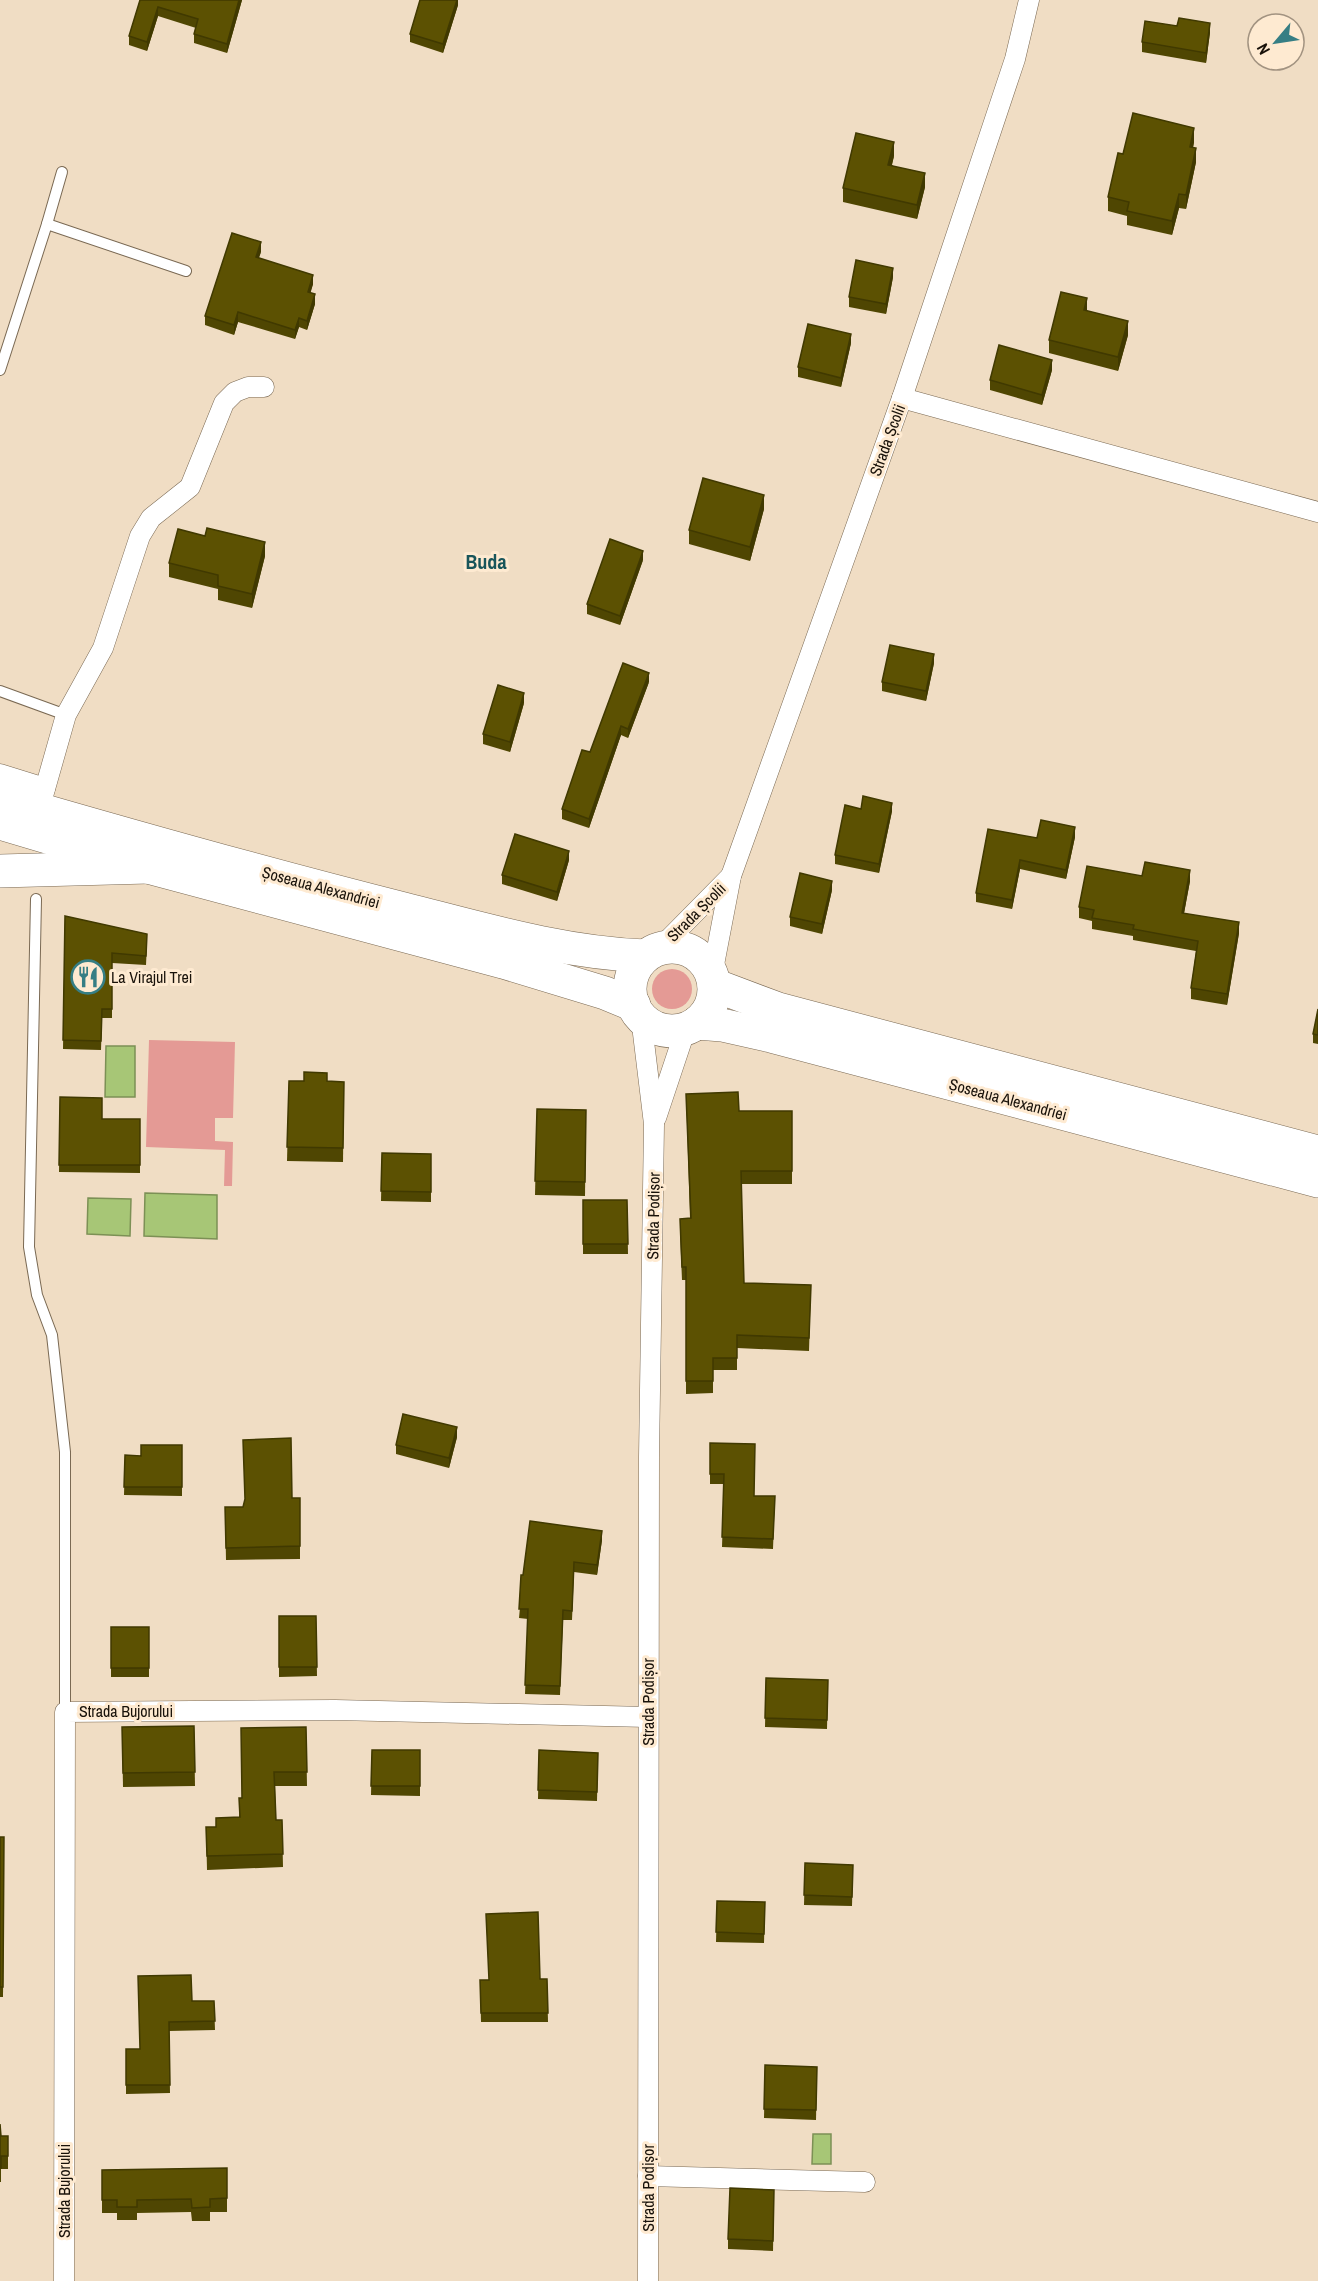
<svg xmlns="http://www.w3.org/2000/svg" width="1318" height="2281" font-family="'Archivo Narrow',sans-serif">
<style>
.green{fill:#e49a95}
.water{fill:#a7c676;stroke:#7c9055;stroke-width:1.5}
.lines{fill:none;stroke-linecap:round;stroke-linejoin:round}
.service-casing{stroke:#7a6953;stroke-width:12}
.minor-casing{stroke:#7a6953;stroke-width:21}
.trunk-casing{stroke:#7a6953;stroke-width:34}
.motorway-casing{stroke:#7a6953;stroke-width:34}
.service{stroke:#fff;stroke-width:10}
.minor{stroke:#fff;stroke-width:20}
.trunk{stroke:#fff;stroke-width:33}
.motorway{stroke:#fff;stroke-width:33}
.wall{fill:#4f4602}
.shaded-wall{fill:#403901}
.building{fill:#5c5102;stroke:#403901;stroke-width:1.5}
.labels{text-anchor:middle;stroke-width:6;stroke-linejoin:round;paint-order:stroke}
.street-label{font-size:16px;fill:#181109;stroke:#feead1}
.poi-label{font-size:16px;fill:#181109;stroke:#feead1;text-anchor:start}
.quarter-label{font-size:20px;font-weight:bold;fill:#19555a;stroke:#feead1}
</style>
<rect width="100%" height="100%" fill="#f0ddc4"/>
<g class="green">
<circle cx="672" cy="989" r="20"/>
<path d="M149,1040L235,1042L233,1118H215V1141L233,1142L232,1186H224L225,1150L146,1147Z"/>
</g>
<g class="water">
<path d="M106,1046H135V1097H105Z"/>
<path d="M145,1193L217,1195V1239L144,1236Z"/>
<path d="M88,1198L131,1199L130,1236L87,1234Z"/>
<path d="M813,2134H831V2164H812Z"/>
</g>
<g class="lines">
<defs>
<g id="service">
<path d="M47,224L62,172"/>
<path d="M0,370L47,224L186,271"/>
<path d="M0,691L66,715"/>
<path d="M36,899L29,1247L37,1295L52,1335L65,1452V1712"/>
</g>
<g id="minor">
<path d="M902,398L1318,512"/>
<path d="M0,774L45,788"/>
<path d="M39,810L66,715L103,648L140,536L151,518L190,487L224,403L235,392L248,387H264"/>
<path d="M660,948L731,876"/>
<path d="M712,975L731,876L902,398L1015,59L1029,0"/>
<path d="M641,1017L654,1124L649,1457L648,2281"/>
<path d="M656,1118L686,1028"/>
<path d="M648,2176L865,2182"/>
<path d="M64,2281L65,1712L335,1710L648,1717"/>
</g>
<g id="trunk">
<path d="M0,798C134,837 269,875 404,909C483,929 563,953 645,956"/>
<path d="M0,823L148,867L503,962L605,993L634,1005"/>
<circle cx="672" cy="989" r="42"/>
<path d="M714,985L778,1009L1318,1152"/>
<path d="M697,1023L722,1025L771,1036L1318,1181"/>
</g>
<path id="motorway" d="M0,871L148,867"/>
</defs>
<use href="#service" class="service-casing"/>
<use href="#minor" class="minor-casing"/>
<use href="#trunk" class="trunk-casing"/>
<use href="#motorway" class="motorway-casing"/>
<use href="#service" class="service"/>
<use href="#minor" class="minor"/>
<use href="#trunk" class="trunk"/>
<use href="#motorway" class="motorway"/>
</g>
<g class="wall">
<path d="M140,0H242L227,53L194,43V34L196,28L158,16L147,51L129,45V36Z"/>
<path d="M458,0V5L443,53L410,42V34Z"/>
<path d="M1210,32L1206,63L1142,52V42Z"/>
<path d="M1194,142L1193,148L1196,162L1186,209L1179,208L1172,235L1127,225V216L1108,211V197L1123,154Z"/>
<path d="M894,156L892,165L925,187L917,219L843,202V188Z"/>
<path d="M261,252L258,258L313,284L310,293L315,304L307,330L299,327L295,339L238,322L234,335L205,325V316Z"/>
<path d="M893,277L886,314L849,307V297Z"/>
<path d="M1128,335L1118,371L1049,353V340Z"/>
<path d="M851,343L841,387L798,377V367Z"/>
<path d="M1052,370L1042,405L990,390V380Z"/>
<path d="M764,509L750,561L689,544V530Z"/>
<path d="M265,556L252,608L218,600V589L169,577V563Z"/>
<path d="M643,560L620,625L587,614V604Z"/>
<path d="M934,663L926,701L882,691V682Z"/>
<path d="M649,682L628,738L621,735L589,828L562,819V809Z"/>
<path d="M524,703L510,752L483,744V734Z"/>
<path d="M861,809L892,811L879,873L835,864V855Z"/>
<path d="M1075,837L1066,879L1020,869L1012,909L976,902V893L1037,838Z"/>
<path d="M569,860L557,901L502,884V875Z"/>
<path d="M1142,876L1190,881L1184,913L1239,933L1227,1005L1191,999V988L1196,951L1133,940V936L1092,929V921L1079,918V907Z"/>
<path d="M832,890L822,934L790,926V917Z"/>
<path d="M65,916L147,943L146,965L112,963V1018H102L101,1050L63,1049Z"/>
<path d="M1318,1009V1044L1313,1043V1034Z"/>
<path d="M289,1081L344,1082L343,1162L287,1161Z"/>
<path d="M686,1094L739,1111H792V1184H741L744,1283L811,1285L809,1351L737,1348V1370H713V1393L686,1394V1280H682L680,1232V1219L690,1218Z"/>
<path d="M60,1097L102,1119H140V1173L59,1172Z"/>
<path d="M537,1109L586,1110L585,1196L535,1195Z"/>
<path d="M382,1153L431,1154V1202L381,1201Z"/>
<path d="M583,1200H627L628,1254H583Z"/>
<path d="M457,1437L449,1468L396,1454V1445Z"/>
<path d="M710,1443L754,1496H775L773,1549L722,1547L724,1484H710Z"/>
<path d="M182,1445V1496L124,1495L125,1455L141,1456Z"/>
<path d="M292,1498H300V1559L226,1560L225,1507H243Z"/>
<path d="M602,1540L597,1575L574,1572L572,1620H563L560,1695L525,1694L528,1619L519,1618L523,1575Z"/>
<path d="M279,1616H316L317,1676L279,1677Z"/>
<rect x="111" y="1627" width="38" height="50"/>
<path d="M766,1678L828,1680L827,1729L765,1727Z"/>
<path d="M194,1726L195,1786L123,1787L122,1727Z"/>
<path d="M306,1727L307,1786H275L276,1820H282L283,1867L207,1870L206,1827H216L239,1817L242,1798Z"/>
<path d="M372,1750H420V1796L371,1795Z"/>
<path d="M539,1750L598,1753L597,1801L538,1799Z"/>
<path d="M0,1837H4L3,1997H0Z"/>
<path d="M805,1863L853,1865L852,1906L804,1905Z"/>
<path d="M717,1901L765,1902L764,1943L716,1942Z"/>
<path d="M547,1979L548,2022H481L480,1980Z"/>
<path d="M192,2001H214L215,2030L169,2031L170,2093L126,2094V2049H140Z"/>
<path d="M765,2065L817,2067L816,2120L764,2118Z"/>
<path d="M0,2124L1,2136H8V2169H1V2182H0Z"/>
<path d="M227,2168V2212H210V2221H192L191,2212L137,2213V2220H117V2213H102V2170Z"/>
<path d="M774,2190L773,2251L728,2249V2239Z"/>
</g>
<g class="shaded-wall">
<path d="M239,0H242L227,53V44Z"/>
<path d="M457,0H458V5L443,53V44Z"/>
<path d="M158,7V16L147,51V42Z"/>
<path d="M1210,23V32L1206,63V53Z"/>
<path d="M1194,128V142L1190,161V147Z"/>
<path d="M894,142V156L888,179V165Z"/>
<path d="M1196,148V162L1186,209V195Z"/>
<path d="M925,173V187L917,219V205Z"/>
<path d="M1179,194V208L1172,235V221Z"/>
<path d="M261,242V252L256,267V257Z"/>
<path d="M893,268V277L886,314V304Z"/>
<path d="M313,275V284L308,302V292Z"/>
<path d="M315,294V304L307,330V321Z"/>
<path d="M1087,298V312L1084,310Z"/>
<path d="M238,312V322L234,335V325Z"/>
<path d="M299,318V327L295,339V330Z"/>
<path d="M1128,321V335L1118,371V357Z"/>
<path d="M851,334V343L841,387V378Z"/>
<path d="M1052,360V370L1042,405V395Z"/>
<path d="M764,495V509L750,561V547Z"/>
<path d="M265,542V556L252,608V594Z"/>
<path d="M643,551V560L620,625V616Z"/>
<path d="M934,654V663L926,701V691Z"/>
<path d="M649,673V682L628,738V729Z"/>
<path d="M524,693V703L510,752V742Z"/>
<path d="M621,726V735L589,828V819Z"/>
<path d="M892,803V811L879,873V864Z"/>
<path d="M1075,827V837L1066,879V870Z"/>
<path d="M569,851V860L557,901V892Z"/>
<path d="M1020,860V869L1012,909V900Z"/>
<path d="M1190,870V881L1182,924V913Z"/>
<path d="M832,881V890L822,934V924Z"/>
<path d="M1239,922V933L1227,1005V994Z"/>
<path d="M457,1427V1437L449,1468V1458Z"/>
<path d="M602,1531V1540L597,1575V1565Z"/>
</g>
<g class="building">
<path d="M140,0H239L227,44L194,34L198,19L158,7L147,42L129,36Z"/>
<path d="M420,0H457L443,44L410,34Z"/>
<path d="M1179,18L1210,23L1206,53L1142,42L1145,21L1177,26Z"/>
<path d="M1133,113L1194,128L1190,147L1196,148L1186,195L1179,194L1172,221L1127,211L1129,202L1108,197L1118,153L1123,154Z"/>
<path d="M856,133L894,142L888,165L925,173L917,205L843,188Z"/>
<path d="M232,233L261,242L256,257L313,275L308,292L315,294L307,321L299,318L295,330L238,312L234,325L205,316Z"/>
<path d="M856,260L893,268L886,304L849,297Z"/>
<path d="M1061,292L1087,298L1084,310L1128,321L1118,357L1049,340Z"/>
<path d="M808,324L851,334L841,378L798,367Z"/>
<path d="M999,345L1052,360L1042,395L990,380Z"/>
<path d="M703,478L764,495L750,547L689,530Z"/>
<path d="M207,528L265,542L252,594L218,586V575L169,563L178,529L205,536Z"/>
<path d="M610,539L643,551L620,616L587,604Z"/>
<path d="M890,645L934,654L926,691L882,682Z"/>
<path d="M623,663L649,673L628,729L621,726L589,819L562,809L582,750L590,752Z"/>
<path d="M498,685L524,693L510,742L483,734Z"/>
<path d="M863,796L892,803L879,864L835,855L845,805L861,809Z"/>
<path d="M1041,820L1075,827L1066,870L1020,860L1012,900L976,893L988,829L1037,838Z"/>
<path d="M515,834L569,851L557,892L502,875Z"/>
<path d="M1145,862L1190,870L1182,913L1239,922L1227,994L1191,988L1198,941L1133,929L1134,925L1092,918L1094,910L1079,907L1087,866L1142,876Z"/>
<path d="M800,873L832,881L822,924L790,917Z"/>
<path d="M65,916L147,934L146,956L112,953V1009H102L101,1041L63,1040Z"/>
<path d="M1318,1009V1035L1313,1034Z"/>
<path d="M304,1072L327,1073V1081L344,1082L343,1148L287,1147L289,1081H304Z"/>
<path d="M738,1092L739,1111H792V1171H741L744,1283L811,1285L809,1338L737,1335V1358H713V1381H686V1267H682L680,1219L691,1218L686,1094Z"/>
<path d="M60,1097L102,1098V1119H140V1165H59Z"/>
<path d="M537,1109L586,1110L585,1182L535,1181Z"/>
<path d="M382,1153L431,1154V1192L381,1191Z"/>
<path d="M583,1200H627L628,1244H583Z"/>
<path d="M403,1414L457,1427L449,1458L396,1445Z"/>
<path d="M291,1438L292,1498H300V1546L226,1548L225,1507H243L245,1499L243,1440Z"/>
<path d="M710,1443L755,1444L754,1496H775L773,1539L722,1537L724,1474H710Z"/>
<path d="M141,1445H182V1487H124L125,1455L141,1456Z"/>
<path d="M530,1521L602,1531L597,1565L574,1562L572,1611L563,1610L560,1686L525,1685L528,1609H519L521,1575H523Z"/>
<path d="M279,1616H316L317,1667H279Z"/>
<rect x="111" y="1627" width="38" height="41"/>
<path d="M766,1678L828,1680L827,1720L765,1718Z"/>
<path d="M194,1726L195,1772L123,1773L122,1727Z"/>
<path d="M306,1727L307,1772H274L276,1820H282L283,1854L207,1856L206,1827H216V1818L240,1817L239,1798H242L241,1728Z"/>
<path d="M372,1750H420V1786H371Z"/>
<path d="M539,1750L598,1753L597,1792L538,1790Z"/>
<path d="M0,1837H4L3,1987H0Z"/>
<path d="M805,1863L853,1865L852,1897L804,1895Z"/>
<path d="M717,1901L765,1902L764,1934L716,1932Z"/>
<path d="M538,1912L540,1979H547L548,2013H481L480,1980H489L486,1914Z"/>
<path d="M191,1975L192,2001H214L215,2021L169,2022L170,2085H126V2049H140L138,1976Z"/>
<path d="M765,2065L817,2067L816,2110L764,2109Z"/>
<path d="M0,2124L1,2136H8V2156H1V2168H0Z"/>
<path d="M227,2168V2198L210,2199V2207L192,2208L191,2199L137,2200V2207H117V2200H102V2170Z"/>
<path d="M730,2188L774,2190L773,2241L728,2239Z"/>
</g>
<defs>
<symbol id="restaurant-ring" viewBox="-11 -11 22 22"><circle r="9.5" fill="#feead1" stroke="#367e84" stroke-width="1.5"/><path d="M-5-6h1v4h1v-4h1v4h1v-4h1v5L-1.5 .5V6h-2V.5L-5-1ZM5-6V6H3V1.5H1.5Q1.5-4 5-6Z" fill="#367e84"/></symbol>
</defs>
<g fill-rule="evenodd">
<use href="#restaurant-ring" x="69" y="958" width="38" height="38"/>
</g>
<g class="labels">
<g class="street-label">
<text transform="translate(887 440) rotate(-70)" y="6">Strada Școlii</text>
<text transform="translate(321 887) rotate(15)" y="6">Șoseaua Alexandriei</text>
<text transform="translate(696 912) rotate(-45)" y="6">Strada Școlii</text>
<text transform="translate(1008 1099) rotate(15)" y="6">Șoseaua Alexandriei</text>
<text transform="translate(653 1216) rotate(-89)" y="6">Strada Podișor</text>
<text transform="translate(648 1702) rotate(-90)" y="6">Strada Podișor</text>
<text x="126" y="1717">Strada Bujorului</text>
<text transform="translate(648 2188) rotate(-90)" y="6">Strada Podișor</text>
<text transform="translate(64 2191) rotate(-90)" y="6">Strada Bujorului</text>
</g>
<g class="poi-label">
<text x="111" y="983">La Virajul Trei</text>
</g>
<g class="quarter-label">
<text x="486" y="569">Buda</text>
</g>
</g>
<g transform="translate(1276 42) rotate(241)"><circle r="28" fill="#feead1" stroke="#a29381" stroke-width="1.5"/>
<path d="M0-4.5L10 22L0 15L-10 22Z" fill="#367e84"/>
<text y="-9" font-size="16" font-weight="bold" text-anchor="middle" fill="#181109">N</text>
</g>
</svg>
